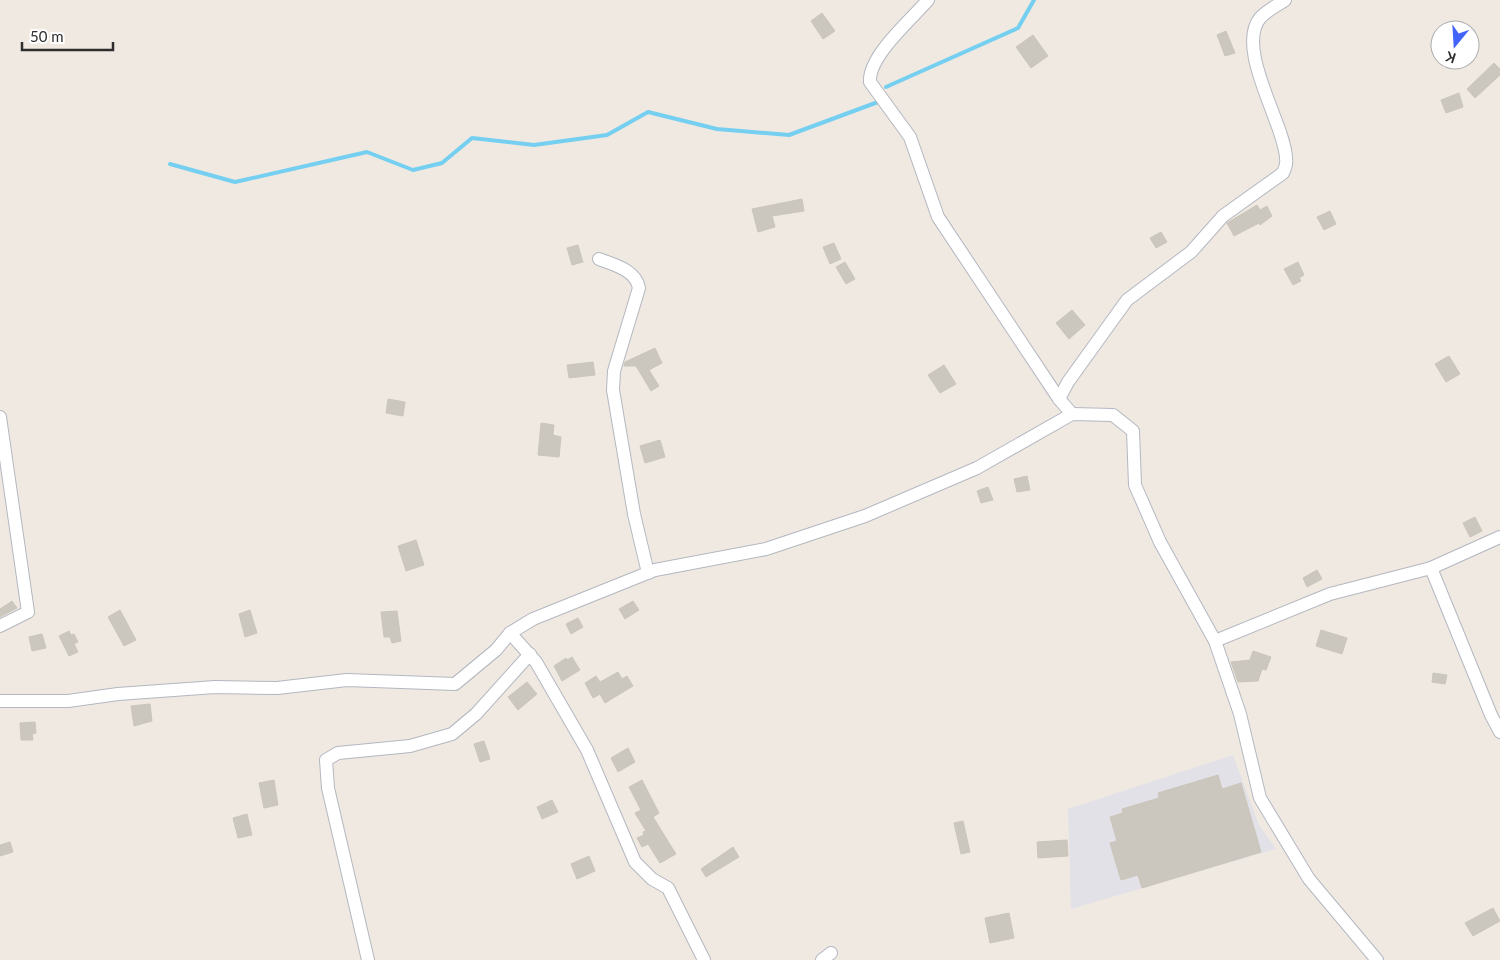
<svg xmlns="http://www.w3.org/2000/svg" width="1500" height="960" font-family="Lato,sans-serif">
<style>
.industrial{fill:#e3e1e8}
.lines{fill:none;stroke-linecap:round;stroke-linejoin:round}
.stream{stroke:#75cff0;stroke-width:4}
.building{fill:#cbc7bf;stroke:#cbc5ba}
.minor-casing{stroke:#b4b7c1;stroke-width:14}
.minor{stroke:#fff;stroke-width:12}
</style>
<rect width="100%" height="100%" fill="#efe9e1"/>
<path class="industrial" d="M1233,755L1259,825L1276,849L1071,909L1068,809Z"/>
<g class="lines">
<g class="stream">
<path d="M886,87L1018,28L1034,0"/>
<path d="M170,164L235,182L367,152L413,170L442,163L472,138L534,145L607,135L648,112L717,129L789,135L878,102"/>
</g>
</g>
<g class="building">
<path d="M822,13L835,31L823,39L811,21Z"/>
<path d="M1226,31L1235,53L1225,56L1217,35Z"/>
<path d="M1033,35L1048,56L1031,68L1016,47Z"/>
<path d="M1494,63L1500,69V75L1475,98L1467,89Z"/>
<path d="M1459,93L1463,107L1446,113L1441,100Z"/>
<path d="M802,199L804,211L772,216L775,227L758,232L752,209Z"/>
<path d="M1257,205L1260,210L1267,206L1272,216L1260,225L1259,223L1234,236L1227,223Z"/>
<path d="M1330,211L1336,224L1324,230L1317,217Z"/>
<path d="M1161,232L1167,242L1156,248L1150,238Z"/>
<path d="M834,243L841,259L830,264L823,247Z"/>
<path d="M578,245L583,262L572,265L567,248Z"/>
<path d="M845,262L855,279L846,284L836,267Z"/>
<path d="M1298,262L1304,275L1299,278L1301,281L1293,285L1284,269Z"/>
<path d="M1072,310L1085,325L1069,339L1056,323Z"/>
<path d="M655,348L662,363L649,370L659,386L651,391L636,366H624L625,362Z"/>
<path d="M1449,356L1460,374L1446,382L1435,364Z"/>
<path d="M593,362L595,375L569,378L567,365Z"/>
<path d="M944,365L956,384L940,393L928,375Z"/>
<path d="M388,399L405,402L403,416L386,413Z"/>
<path d="M541,423L554,425L553,435L561,437L559,457L538,455Z"/>
<path d="M660,440L665,457L645,463L640,446Z"/>
<path d="M1027,476L1030,490L1017,492L1014,479Z"/>
<path d="M988,487L993,500L981,503L977,491Z"/>
<path d="M1475,517L1482,531L1470,537L1463,523Z"/>
<path d="M416,540L424,565L406,571L398,546Z"/>
<path d="M1317,570L1322,579L1307,587L1303,578Z"/>
<path d="M12,601L17,608L0,617V609Z"/>
<path d="M633,601L639,610L625,619L619,609Z"/>
<path d="M120,610L136,640L124,646L108,617Z"/>
<path d="M250,610L257,633L245,637L239,614Z"/>
<path d="M397,611L401,641L392,643L390,637H384L381,612Z"/>
<path d="M578,618L583,627L571,634L566,624Z"/>
<path d="M1321,630L1347,638L1342,654L1316,646Z"/>
<path d="M69,631L71,635L74,634L78,642L74,644L78,652L69,656L59,636Z"/>
<path d="M42,634L46,648L32,651L29,637Z"/>
<path d="M1253,651L1271,657L1266,670L1262,669L1258,681L1238,682L1231,662L1250,660Z"/>
<path d="M572,657L580,670L562,681L554,666L566,658L567,660Z"/>
<path d="M618,672L622,679L627,676L633,686L605,703L600,694L593,698L585,683L596,676L600,682Z"/>
<path d="M1433,673L1447,675L1445,684L1432,682Z"/>
<path d="M527,682L537,694L518,710L508,697Z"/>
<path d="M150,704L152,721L134,726L131,706Z"/>
<path d="M35,722L36,733L32,734L33,740H21L20,723Z"/>
<path d="M484,741L490,759L480,762L474,744Z"/>
<path d="M628,748L635,762L618,772L611,758Z"/>
<path d="M1218,775L1222,789L1241,783L1261,852L1142,888L1138,875L1121,880L1110,843L1117,841L1110,817L1123,813L1122,809L1159,798L1158,793Z"/>
<path d="M274,780L278,805L264,808L259,783Z"/>
<path d="M642,780L659,813L653,817L676,854L660,863L648,844L642,847L637,838L644,835L643,832L646,831L635,813L641,810L629,787Z"/>
<path d="M552,800L558,812L542,819L537,807Z"/>
<path d="M247,814L252,835L238,838L233,818Z"/>
<path d="M963,821L970,852L961,854L954,823Z"/>
<path d="M1067,840L1068,856L1038,858L1037,842Z"/>
<path d="M10,842L13,852L0,856V845Z"/>
<path d="M733,847L739,857L706,877L701,869Z"/>
<path d="M589,856L595,871L577,879L571,864Z"/>
<path d="M1493,908L1500,921L1473,936L1465,923Z"/>
<path d="M1009,913L1014,938L990,943L985,918Z"/>
</g>
<g class="lines">
<defs>
<g id="minor">
<path d="M928,0C912,19 868,56 870,82L910,137L938,217L1059,399L1072,414"/>
<path d="M599,259C614,265 636,270 639,288L614,371L613,390L634,514L648,573"/>
<path d="M1059,399L1068,382L1127,300L1191,252L1223,216L1283,173C1285,169 1287,163 1286,158C1285,125 1235,49 1260,18C1266,11 1278,5 1285,0"/>
<path d="M1431,568L1491,715L1500,732"/>
<path d="M0,626L28,612L0,417"/>
<path d="M510,633L536,662L587,750L635,862L652,879L668,888L704,960"/>
<path d="M1215,641L1330,594L1431,568L1500,537"/>
<path d="M0,701H68L118,694L215,687L277,688L347,680L455,684L496,650L510,633L533,619L655,570L766,549L865,516L977,468L1072,414L1113,415L1133,431L1135,485L1160,542L1215,641L1240,714L1260,798L1309,879L1377,960"/>
<path d="M368,960L328,788L326,760L338,753L410,746L452,734L476,714L530,654"/>
<path d="M822,960L831,953"/>
</g>
</defs>
<use href="#minor" class="minor-casing"/>
<use href="#minor" class="minor"/>
</g>
<g transform="translate(1455 45) rotate(198)"><circle r="24" fill="#ffffff" stroke="#ababab"/>
<path d="M0-4L9 19L0 12L-9 19Z" fill="#4264fb"/>
<text y="-8" font-size="14" font-weight="bold" text-anchor="middle" fill="#2e2e2e">K</text>
</g>
<path d="M22 42v8h91v-8" fill="none" stroke="#2e2e2e" stroke-width="2.5"/>
<text x="30" y="42" font-size="15" fill="#2e2e2e" stroke="#ffffff" stroke-width="4" paint-order="stroke">50 m</text>
</svg>
